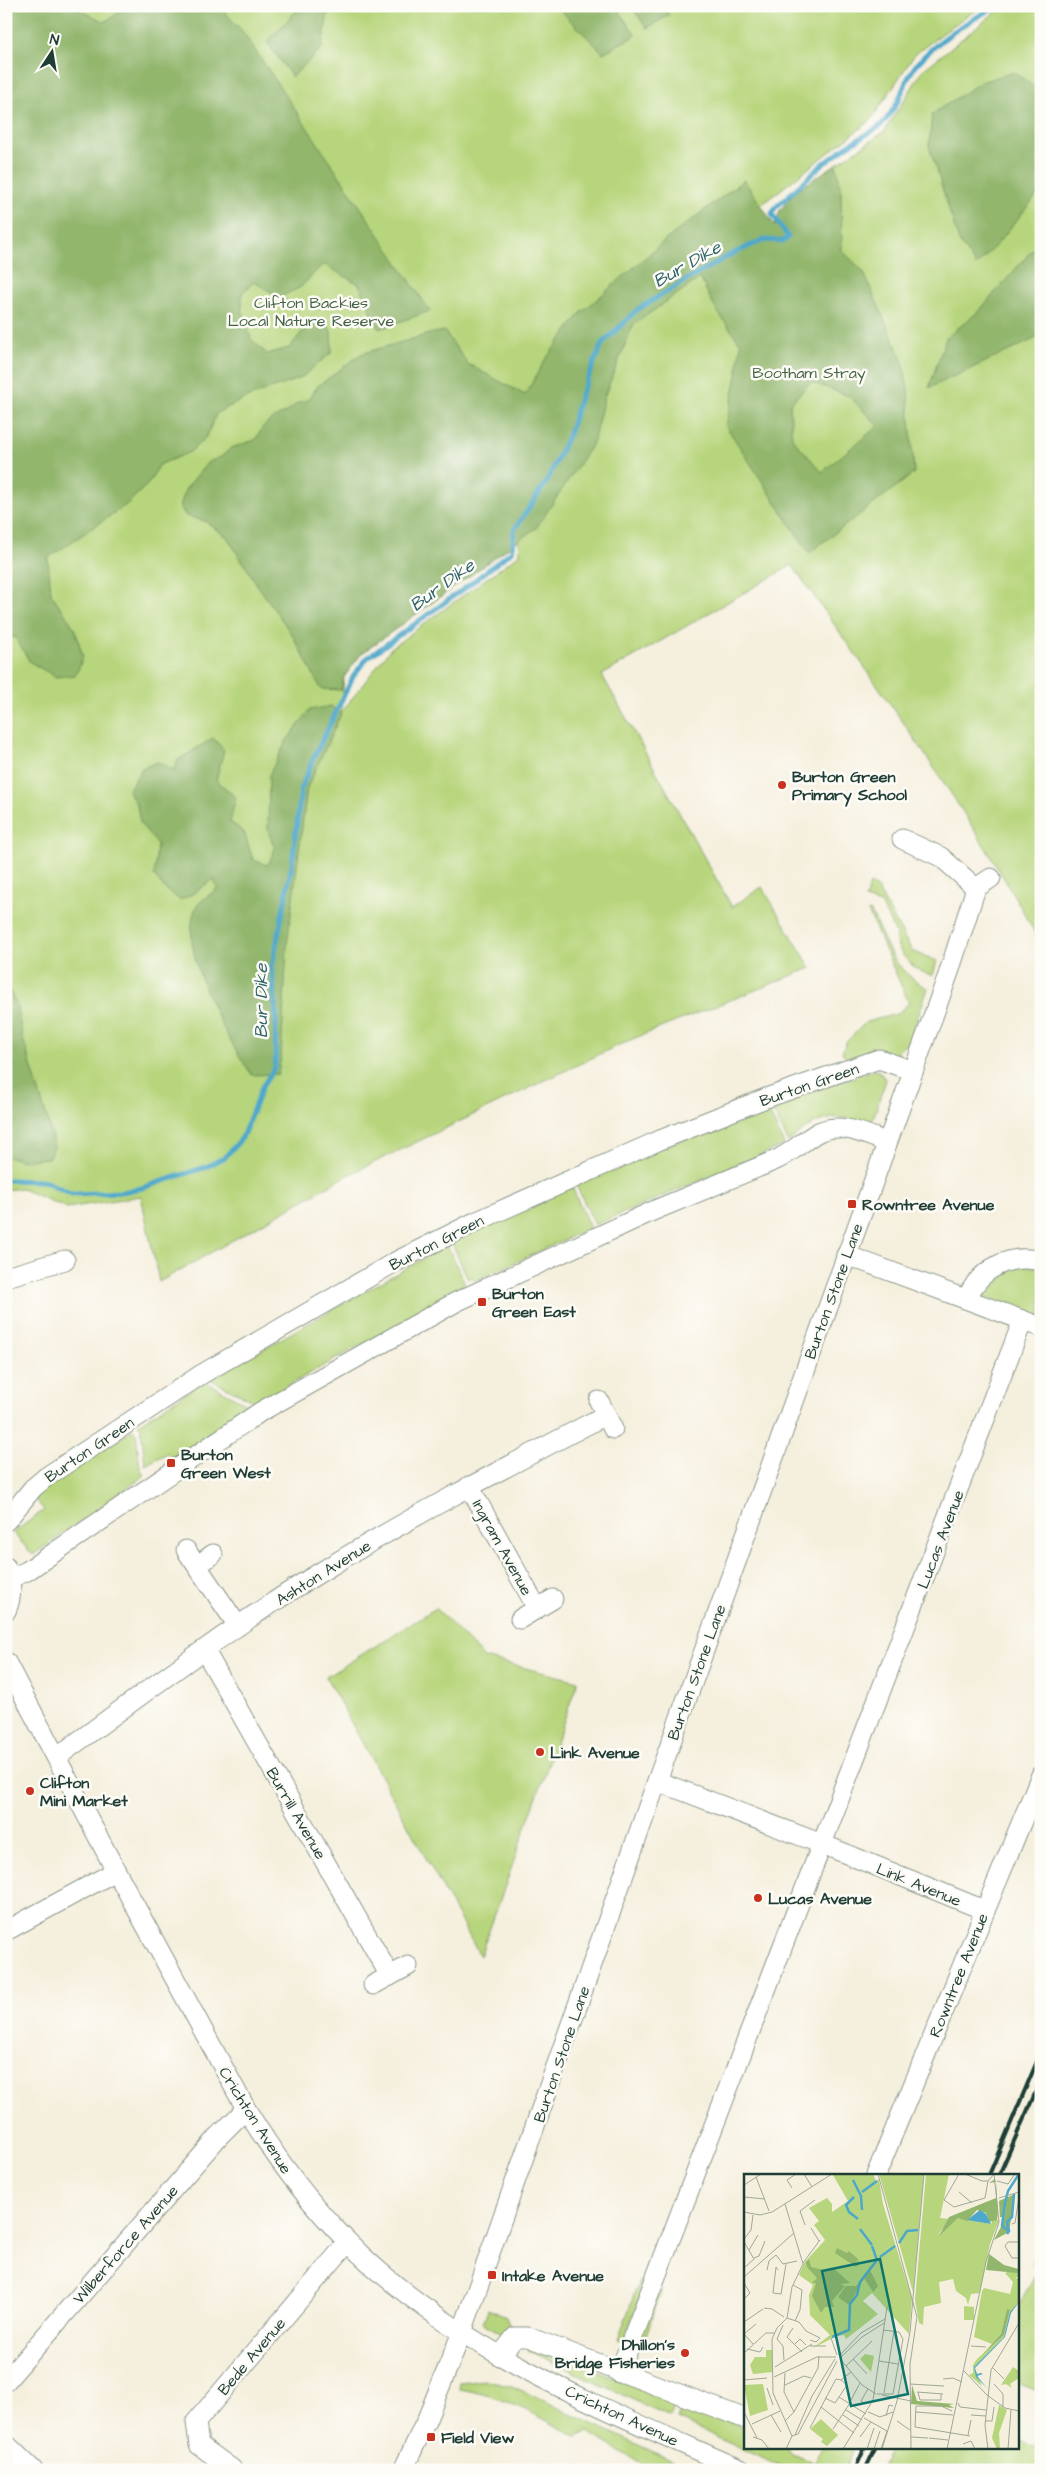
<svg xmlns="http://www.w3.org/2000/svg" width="1047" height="2476" font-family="'Architects Daughter',sans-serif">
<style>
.green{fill:#b7d57c;stroke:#6b8958;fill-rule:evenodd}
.forest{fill:#91b66c;stroke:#587a50;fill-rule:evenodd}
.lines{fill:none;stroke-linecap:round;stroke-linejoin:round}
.stream{stroke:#4da8cb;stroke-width:5}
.minor-casing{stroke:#8a9688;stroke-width:21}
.minor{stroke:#fff;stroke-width:19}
.rail{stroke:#1f3d34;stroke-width:4}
.poi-dot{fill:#c8321e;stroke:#fdfcf7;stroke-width:2}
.labels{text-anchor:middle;stroke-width:5;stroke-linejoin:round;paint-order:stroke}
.park-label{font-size:16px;fill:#456346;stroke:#fdfcf7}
.poi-label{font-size:16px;font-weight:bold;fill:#1f3d34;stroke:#fdfcf7;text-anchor:start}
.street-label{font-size:16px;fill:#1f3d34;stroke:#fdfcf7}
.water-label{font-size:18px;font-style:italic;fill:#2f6269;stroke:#fdfcf7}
.inset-river{fill:none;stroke:#4da8cb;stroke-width:2.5}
.inset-road{fill:none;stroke:#9fa899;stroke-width:1}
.view{fill:#0f766e;fill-opacity:0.15;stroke:#0f766e;stroke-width:2.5}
.inset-edge{fill:none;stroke:#1f3d34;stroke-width:2.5}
</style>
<rect width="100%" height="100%" fill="#fdfcf7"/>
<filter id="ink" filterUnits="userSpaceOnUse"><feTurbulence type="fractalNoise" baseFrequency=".02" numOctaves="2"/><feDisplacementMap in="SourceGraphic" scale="10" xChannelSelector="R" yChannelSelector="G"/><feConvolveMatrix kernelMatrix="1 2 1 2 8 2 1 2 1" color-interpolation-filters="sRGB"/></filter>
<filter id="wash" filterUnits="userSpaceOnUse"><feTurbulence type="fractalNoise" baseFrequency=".0096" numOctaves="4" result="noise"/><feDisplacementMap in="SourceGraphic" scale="20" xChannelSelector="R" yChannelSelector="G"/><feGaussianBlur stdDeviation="1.12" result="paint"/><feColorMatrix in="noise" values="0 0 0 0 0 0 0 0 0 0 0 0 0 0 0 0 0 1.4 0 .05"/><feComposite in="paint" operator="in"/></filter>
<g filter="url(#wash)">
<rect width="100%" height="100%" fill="#f5efdd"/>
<g class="green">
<path d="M6,6H984L966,16L915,54L871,120L762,204L719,265L765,255L796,191L884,132L923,70L1003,6H1041V944C970,811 879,688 792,565L602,675L732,907L762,887L811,968L625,1042L346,1176L159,1282L141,1196L67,1208L20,1188L6,1190ZM519,540L520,554L391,648L341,713L344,677L361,654Z"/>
<path d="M870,884L877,888L912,951L937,961L933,975C917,975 893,950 896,934L881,904L865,899Z"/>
<path d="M868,911L871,912C887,945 893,971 928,988L909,1042L899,1050L897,1057L852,1062L842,1053L846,1042L866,1022L897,1014L909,1003Z"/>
<path d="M873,1070L879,1071L886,1080L872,1121C862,1124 855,1119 845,1118C821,1116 806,1128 788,1142L771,1106Z"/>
<path d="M767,1107L784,1145L595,1225L576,1185L658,1149Z"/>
<path d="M572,1187L590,1228L475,1281L473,1277L468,1279L452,1243Z"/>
<path d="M447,1245L466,1286L257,1403L210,1379Z"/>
<path d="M1017,1264L1041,1268V1318L977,1295L983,1285Z"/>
<path d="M204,1381L252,1407L172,1458L168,1453L145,1465L141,1427L138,1424Z"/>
<path d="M133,1429L136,1433L140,1468L144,1476L33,1555L13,1533L44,1510L33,1497Z"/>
<path d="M436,1608L484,1658L578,1681L480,1956L326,1677Z"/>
<path d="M1041,2244V2392L1018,2384V2307L1039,2266L1033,2263Z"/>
<path d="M639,2281L644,2286L623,2342L618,2340Z"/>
<path d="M662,2290L641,2349L635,2347L656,2291Z"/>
<path d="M488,2309L506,2317L511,2330L504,2335L483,2323Z"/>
<path d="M528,2346L677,2401L670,2417L529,2351Z"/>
<path d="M487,2380L512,2386L692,2470H651L588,2432L576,2437C538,2415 503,2396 459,2389L460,2383Z"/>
<path d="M683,2404L746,2428V2447H786L792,2454L812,2461L808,2470H787L677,2419Z"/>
<path d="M1018,2439L1041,2448V2470H880L890,2447H1018Z"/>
<path d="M822,2447H855L845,2470H827L814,2464Z"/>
</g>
<g class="forest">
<path d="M6,6H72L105,22L128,6H219L243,32L430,311L379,329L359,284L323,264L301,287L280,297L254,282L242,293V309L251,339L267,354L289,348L303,331L325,318L331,332L332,352L301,378L246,398L217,413L206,437L190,452L159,465L149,483L126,505L48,558L51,593L75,629L83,657L76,675L56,677L30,662L15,637H6Z"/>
<path d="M301,6H320L328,13L322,48L292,77L267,42Z"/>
<path d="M556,6H615L636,35L603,53Z"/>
<path d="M631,6H662L669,15L647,28Z"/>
<path d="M1014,72L1034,87L1041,97V190L999,242L976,266L959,241L929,146L932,114L981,82Z"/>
<path d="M836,164L841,188L842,250L863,271L903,362L908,390L914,473L809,553L726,426L736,381L741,344L715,308L700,278L633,325L604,397L593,443L537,527L361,654L344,677L341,690L321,689L293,636L258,586L227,537L205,521L186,516L180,507L185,490L208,462L221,457L231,448L255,440L262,428L271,420L286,412L298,403L308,400L318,386L361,354L429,334L444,331L468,364L525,395L545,360L581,313L668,238L744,180L775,226L780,210L796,191ZM811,382L849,396L878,426L822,472L792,438L790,404Z"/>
<path d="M1041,240V336L929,388L946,338L979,311Z"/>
<path d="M331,706L341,714L307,788L287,945L281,1057L278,1074L252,1075C228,1041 174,947 197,906C201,900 211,894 217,889L214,879L194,893L180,900L165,889L154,876L157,844L140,823L137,805L128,791L142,768L158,762L174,770L178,760L213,738L224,750L216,780L236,797L230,822L244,832L253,860L268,865L275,849L268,831L269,775L287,740L310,710Z"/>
<path d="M6,983L17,1006L22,1035L49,1125L54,1147L48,1158L22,1161L6,1156Z"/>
</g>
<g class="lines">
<path class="stream" d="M6,1180L44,1181L72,1194L122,1192L142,1188L206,1167L225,1157L242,1138L262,1087L275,1067L276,1016L272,967L292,864L301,789L313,759L354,675L367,658L465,588L512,551L514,530L547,481L569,434L581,394L602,344L638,309L690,278L730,255L763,240L784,241L788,237L772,214L775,208L824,163C834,158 840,150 849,145C874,128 880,133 897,103C903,91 907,76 916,65C937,40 967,22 996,6"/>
</g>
</g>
<g filter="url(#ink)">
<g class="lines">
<defs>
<g id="minor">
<path d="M902,839L941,857L976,888"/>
<path d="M846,1255L1041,1327"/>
<path d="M6,1277L65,1260"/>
<path d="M967,1298C980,1269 1009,1253 1041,1261"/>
<path d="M599,1401L613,1429"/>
<path d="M469,1486L537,1608"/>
<path d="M6,1521L33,1488L46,1477L202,1374L395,1262L475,1222L660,1140L766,1098L835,1074L879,1059L913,1071"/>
<path d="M186,1550L238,1626"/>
<path d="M197,1566L213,1554"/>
<path d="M11,1578L27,1571L260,1412L456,1302L655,1210L776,1160C791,1153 802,1142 815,1134C838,1120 864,1134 886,1142"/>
<path d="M6,1611C13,1596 12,1582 6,1567"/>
<path d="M520,1619L553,1599"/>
<path d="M205,1651L390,1976"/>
<path d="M6,1662L116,1871L246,2109C275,2157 308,2202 347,2241C453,2350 606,2409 742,2470"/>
<path d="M57,1757C140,1696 223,1633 311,1578C406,1519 506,1467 606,1415"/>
<path d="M657,1781L822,1844L984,1910"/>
<path d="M6,1931L116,1871"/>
<path d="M373,1985L408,1966"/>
<path d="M876,2175L1041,1775"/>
<path d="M500,2356L515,2337H528L746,2419"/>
<path d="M619,2373L1023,1320"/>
<path d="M6,2381L219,2136L246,2109"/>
<path d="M6,2444L33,2470"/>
<path d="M232,2469L199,2445L196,2422L348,2242"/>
<path d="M403,2470L427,2419L462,2332L657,1781L948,975L976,888L991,878"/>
</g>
</defs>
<use href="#minor" class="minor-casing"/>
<use href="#minor" class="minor"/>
<g class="rail">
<path d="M989,2175L1041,2052"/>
<path d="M999,2175L1041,2080"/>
<path d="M855,2470L865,2447"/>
<path d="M865,2470L876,2447"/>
</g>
</g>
</g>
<g class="poi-dot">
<circle cx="782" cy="785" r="5"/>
<rect x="847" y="1199" width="10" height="10" rx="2.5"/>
<rect x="477" y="1297" width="10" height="10" rx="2.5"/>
<rect x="166" y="1458" width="10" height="10" rx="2.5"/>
<circle cx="540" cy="1752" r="5"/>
<circle cx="30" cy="1791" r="5"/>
<circle cx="758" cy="1898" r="5"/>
<rect x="487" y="2270" width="10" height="10" rx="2.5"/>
<circle cx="685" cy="2353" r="5"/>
<rect x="426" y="2432" width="10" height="10" rx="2.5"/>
</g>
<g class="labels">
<g class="park-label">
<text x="311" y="308">Clifton Backies<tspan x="311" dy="18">Local Nature Reserve</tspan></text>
<text x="809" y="378">Bootham Stray</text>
</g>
<g class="poi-label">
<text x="792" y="782">Burton Green<tspan x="792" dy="18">Primary School</tspan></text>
<text x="862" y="1210">Rowntree Avenue</text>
<text x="492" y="1299">Burton<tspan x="492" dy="18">Green East</tspan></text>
<text x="181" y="1460">Burton<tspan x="181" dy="18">Green West</tspan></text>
<text x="550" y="1758">Link Avenue</text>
<text x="40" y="1788">Clifton<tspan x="40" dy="18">Mini Market</tspan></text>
<text x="768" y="1904">Lucas Avenue</text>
<text x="502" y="2281">Intake Avenue</text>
<text x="675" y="2350" text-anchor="end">Dhillon's<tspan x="675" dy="18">Bridge Fisheries</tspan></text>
<text x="441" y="2443">Field View</text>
</g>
<g class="street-label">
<text transform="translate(809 1084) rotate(-19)" y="6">Burton Green</text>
<text transform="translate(436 1242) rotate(-27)" y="6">Burton Green</text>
<text transform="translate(833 1291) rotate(-70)" y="6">Burton Stone Lane</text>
<text transform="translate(89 1449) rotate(-34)" y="6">Burton Green</text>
<text transform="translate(940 1539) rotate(-69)" y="6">Lucas Avenue</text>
<text transform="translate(503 1547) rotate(61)" y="6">Ingram Avenue</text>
<text transform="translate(323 1572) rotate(-32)" y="6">Ashton Avenue</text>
<text transform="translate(696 1672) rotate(-70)" y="6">Burton Stone Lane</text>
<text transform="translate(297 1813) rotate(60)" y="6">Burrill Avenue</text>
<text transform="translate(919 1884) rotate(22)" y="6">Link Avenue</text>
<text transform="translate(958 1975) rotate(-68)" y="6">Rowntree Avenue</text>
<text transform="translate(561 2054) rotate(-71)" y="6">Burton Stone Lane</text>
<text transform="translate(256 2120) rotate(58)" y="6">Crichton Avenue</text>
<text transform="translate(125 2244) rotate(-49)" y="6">Wilberforce Avenue</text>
<text transform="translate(251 2356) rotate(-50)" y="6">Bede Avenue</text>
<text transform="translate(622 2415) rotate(25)" y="6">Crichton Avenue</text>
</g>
<g class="water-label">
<text transform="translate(687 264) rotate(-30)" y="6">Bur Dike</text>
<text transform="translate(442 585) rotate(-36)" y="6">Bur Dike</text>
<text transform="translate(261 1001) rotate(-90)" y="6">Bur Dike</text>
</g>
</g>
<g transform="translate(744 2174)">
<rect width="275" height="275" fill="#f5efdd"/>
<path d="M129,0L132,7L135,5L139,30L168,125L165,160L128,119L119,127L134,140L102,165L100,161L93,162L69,174L86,161L66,141L65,121L69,111L55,101L60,89L81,66L70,51L75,47L65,34L83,24L88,30V38L104,27L89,1ZM135,0H180L169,121V118ZM182,0H205L196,44L206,45L194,61L214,44L247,50L249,45L255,46L246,70L236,119L227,120L224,131L222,124L212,117L209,105L195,108L197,129L180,133L179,151L175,149L171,126ZM267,96L275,99V103H271L275,105V128L266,139L260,163L230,193L238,212L225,201L229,199V191L233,185L260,161L266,136H263L257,160L248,170L230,163L238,117L240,114L266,120L269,108L261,99ZM220,132L230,133V146H220ZM22,176H28L29,198L9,200L6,191L11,183H22ZM121,180L130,182L127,198L116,185ZM269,193L275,197V204L266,210L268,214L262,210L257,211ZM19,210L24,236L6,242L0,211ZM255,231L263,236L255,259L256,275H253L248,264ZM77,245L94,261L83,272L77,268L79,265L66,255Z" fill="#b7d57c"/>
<path d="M251,5L252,8L254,38L253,46L245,48L242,39L233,36L223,47L214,44L195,62L205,43L252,24V8L245,9ZM271,20L265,58L250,66L258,51L261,39L262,24L260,43H256L255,27ZM93,74L103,79L105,77L114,85L115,88L111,87L115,90L112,93L91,79ZM245,80L260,91L275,95V99L242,96ZM65,85L67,93L84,97L88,93L106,109L96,110L101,112L88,127L90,133H81L77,139L68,122L72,109H68L73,104L63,93L62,88ZM126,96L134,112L129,118L120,104L105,131L94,123L102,112H112ZM263,135L266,136L260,161L238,181L257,160ZM168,211L173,227L210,230L205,231L210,234L167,230Z" fill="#91b66c"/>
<path d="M236,36L242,40L247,50L223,46ZM275,128L267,139L261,163L231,194L233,200L237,199L239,200L233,202L243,214L232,203L230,193L260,163L266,138Z" fill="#4da8cb"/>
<path class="inset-river" d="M109,6L117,22L118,36M118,18L133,7M110,23L102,31L105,38L114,45M116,55L128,71M265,57L263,48L268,43L270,20M263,60L265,57L258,52L261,29L264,17L275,0M155,69L163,57L174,56M136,83L151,72M88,163L105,156L106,130L113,121L116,108L133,86L128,72"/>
<path class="inset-road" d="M60,0L68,13M134,0L173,143L166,190L167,275M215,0L200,26L210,33L241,24L244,7M221,0L238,7H244L250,0M12,3L25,37M253,7L264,10L271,0M0,11L17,0M48,14L43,6L52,0M215,18L228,29M0,23L21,25M255,24L275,18M41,30L59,90L48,113L43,144L33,154L28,165L29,219L48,262L42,275M0,38L16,41L28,38L88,0M268,50L271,49L275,23M61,51L56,37L71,26M67,54L75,67M0,65L7,56L9,41M0,68L10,85L0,94M275,68H264L261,72L268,84H275M5,76L14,61M10,84L15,82L21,67M59,89L76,66M23,96L25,87L32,81L39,90L53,87M34,96L32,93L29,119L37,120L42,90M0,103L50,59M0,109L6,119L1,124M49,111L58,116L56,136L51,147M20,134L28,135L40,143M43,144L55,148L62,157L76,164L72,168L66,166M0,148L19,135M39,151L33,165L39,172L40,186M49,154L43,163L58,178M87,164L93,181M9,170L0,160L12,150M51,170L56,165L62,171M66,172H82M227,172L242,173M3,175L16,178L19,173M0,179L22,159H30M96,181L117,159L141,145M97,183L118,163L140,149M109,185L123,200M97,186L118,211L132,220M135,187L154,190M102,192L128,167M31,193L68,170M248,193L260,205M220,197L243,221L261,234L275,237M41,199L40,218L50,238M30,203L73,183H92M199,205L209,204L218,208M0,206L23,204M166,210L200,212M250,210L259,220V233M41,211L60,202L67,204M23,214L29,231M173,218L199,220M174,218L176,226H197V220M140,219L150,157M133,220H149L159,165L155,158L139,156M138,221L167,227M95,223L122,240M81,224L91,229L103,211L97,206M106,228L116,209M120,229L117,227L124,215M214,229L216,233L242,236M77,233L110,259M102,236L118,246M208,237L197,232H172L171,253L226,262M0,238L13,264M124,238L136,243L149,238M172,238L209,241M27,241L37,258M99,241L115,252M227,241L242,242M142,242L145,231L149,232M120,244L143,257L137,275M41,247L50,238L74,194L75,182M153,247L166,256M241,247H248L250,233M8,250L36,237M275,251V269M66,254L92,205L97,206L107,198M89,255L106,229M51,261L68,222L91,185M224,261L227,246M48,262L54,260L93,187M9,263L18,266L25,275M116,263L127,248M167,263L184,264M185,264L204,266M219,270L227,267L231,275M99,275L129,226L143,133M123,275L130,254M130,275L136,257M138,275L153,227L166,158L180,0M203,275L242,88L255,48L250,0M244,275L241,251L247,196L275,149M264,275L267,236"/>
<path class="view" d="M136,85L164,220L107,232L78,97Z"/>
<rect width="275" height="275" class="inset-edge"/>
</g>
<rect width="1047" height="2476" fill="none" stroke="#fdfcf7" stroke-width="25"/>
<g transform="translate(52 52) rotate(12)" stroke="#fdfcf7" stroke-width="4" paint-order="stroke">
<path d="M0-4L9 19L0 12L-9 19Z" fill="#1f3d34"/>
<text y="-8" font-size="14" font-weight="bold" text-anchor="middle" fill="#1f3d34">N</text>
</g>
</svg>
